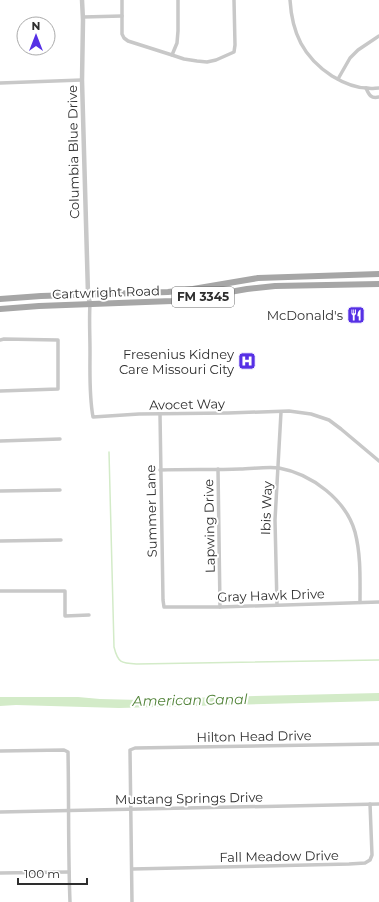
<svg xmlns="http://www.w3.org/2000/svg" width="379" height="902" font-family="Montserrat,sans-serif">
<style>
.water{fill:#d3ebc8}
.lines{fill:none;stroke-linecap:round;stroke-linejoin:round}
.stream{stroke:#d3ebc8;stroke-width:1.5}
.minor{stroke:#c8c8c8;stroke-width:3.5}
.tertiary{stroke:#c8c8c8;stroke-width:4.5}
.primary{stroke:#a6a6a6;stroke-width:6}
.labels{text-anchor:middle;stroke-width:4;stroke-linejoin:round;paint-order:stroke}
.shield{fill:#fff;stroke:#6d6d6d;stroke-width:1}
.shield-label{font-size:12px;font-weight:bold;fill:#2e2e2e}
.street-label{font-size:13px;fill:#2e2e2e;stroke:#fff}
.poi-label{font-size:13px;fill:#2e2e2e;stroke:#fff;text-anchor:end}
.water-label{font-size:14px;font-style:italic;fill:#518338;stroke:#fff}
</style>
<rect width="100%" height="100%" fill="#fff"/>
<path class="water" d="M379,693V701L119,708L16,705L0,706V697H78L100,699L140,700L218,697Z"/>
<g class="lines">
<path class="stream" d="M109,452L114,647C118,663 121,663 137,664L379,660"/>
<g class="minor">
<path d="M122,0V34L124,38L128,41L172,55L184,59L197,61L207,62L216,60L234,52L235,45L234,0"/>
<path d="M290,0C292,33 303,57 332,76C342,82 355,88 367,88C371,89 375,88 379,88"/>
<path d="M83,17L122,16"/>
<path d="M172,55L177,43L178,31V0"/>
<path d="M338,79L350,58L358,50L379,36"/>
<path d="M0,83L82,80"/>
<path d="M366,88C369,95 371,99 379,97"/>
<path d="M90,304C89,319 90,335 90,351C90,373 89,395 93,417L139,414L228,413L289,411L311,414L329,420L341,429L379,461"/>
<path d="M0,340L4,339L58,340V389L0,391"/>
<path d="M160,414L163,600L164,607H220L379,602"/>
<path d="M0,441L60,439"/>
<path d="M218,469L220,607"/>
<path d="M160,470C187,469 213,470 240,469C251,469 269,466 279,468C312,474 346,500 355,532C361,555 360,579 360,602"/>
<path d="M0,491L60,490"/>
<path d="M0,541L61,540"/>
<path d="M0,591H65V616L89,615"/>
<path d="M277,605L275,520L281,412"/>
<path d="M0,751L64,750L68,752C69,802 68,852 70,902"/>
<path d="M0,812L379,804"/>
<path d="M132,869L349,864L365,863L370,860L372,855L370,804"/>
<path d="M0,873L69,872"/>
<path d="M132,902L130,750L135,748L377,744H379"/>
</g>
<path class="tertiary" d="M82,0L83,20L82,80L88,294L90,304"/>
<g class="primary">
<path d="M0,299L41,296L168,292L193,289L258,278L379,274"/>
<path d="M0,309L39,306L172,301L195,298L247,289L275,286L379,284"/>
</g>
</g>
<defs>
<symbol id="restaurant-square" viewBox="-11 -11 22 22"><rect x="-9" y="-9" width="18" height="18" rx="4" fill="#5630e5" stroke="#fff"/><path d="M-5-6h1v4h1v-4h1v4h1v-4h1v5L-1.5 .5V6h-2V.5L-5-1ZM5-6V6H3V1.5H1.5Q1.5-4 5-6Z" fill="#fff"/></symbol>
<symbol id="hospital-square" viewBox="-11 -11 22 22"><rect x="-9" y="-9" width="18" height="18" rx="4" fill="#5630e5" stroke="#fff"/><path d="M-5-5h3v3.5h4V-5h3V5h-3V1.5h-4V5h-3Z" fill="#fff"/></symbol>
</defs>
<g fill-rule="evenodd">
<use href="#restaurant-square" x="346" y="305" width="20" height="20"/>
<use href="#hospital-square" x="237" y="351" width="20" height="20"/>
</g>
<g class="labels">
<rect class="shield" x="172" y="287" width="62" height="20" rx="3"/>
<g class="shield-label">
<text x="203" y="301">FM 3345</text>
</g>
<g class="street-label">
<text transform="translate(73 152) rotate(-91)" y="5">Columbia Blue Drive</text>
<text transform="translate(106 292) rotate(-2)" y="5">Cartwright Road</text>
<text transform="translate(187 404) rotate(-1)" y="5">Avocet Way</text>
<text transform="translate(266 508) rotate(-88)" y="5">Ibis Way</text>
<text transform="translate(151 511) rotate(-91)" y="5">Summer Lane</text>
<text transform="translate(209 526) rotate(-91)" y="5">Lapwing Drive</text>
<text transform="translate(271 595) rotate(-2)" y="5">Gray Hawk Drive</text>
<text transform="translate(254 736) rotate(-1)" y="5">Hilton Head Drive</text>
<text transform="translate(189 798) rotate(-1)" y="5">Mustang Springs Drive</text>
<text transform="translate(279 856) rotate(-1)" y="5">Fall Meadow Drive</text>
</g>
<g class="poi-label">
<text x="343" y="320">McDonald's</text>
<text x="234" y="359">Fresenius Kidney<tspan x="234" dy="15">Care Missouri City</tspan></text>
</g>
<g class="water-label">
<text transform="translate(190 700) rotate(-1)" y="5">American Canal</text>
</g>
</g>
<g transform="translate(36 36)"><circle r="19" fill="#ffffff" stroke="#ababab"/>
<path d="M0-3L7 15L0 10L-7 15Z" fill="#5630e5"/>
<text y="-6" font-size="11" font-weight="bold" text-anchor="middle" fill="#2e2e2e">N</text>
</g>
<path d="M18 878v6h69v-6" fill="none" stroke="#2e2e2e" stroke-width="2"/>
<text x="24" y="878" font-size="12" fill="#2e2e2e" stroke="#ffffff" stroke-width="3" paint-order="stroke">100 m</text>
</svg>
